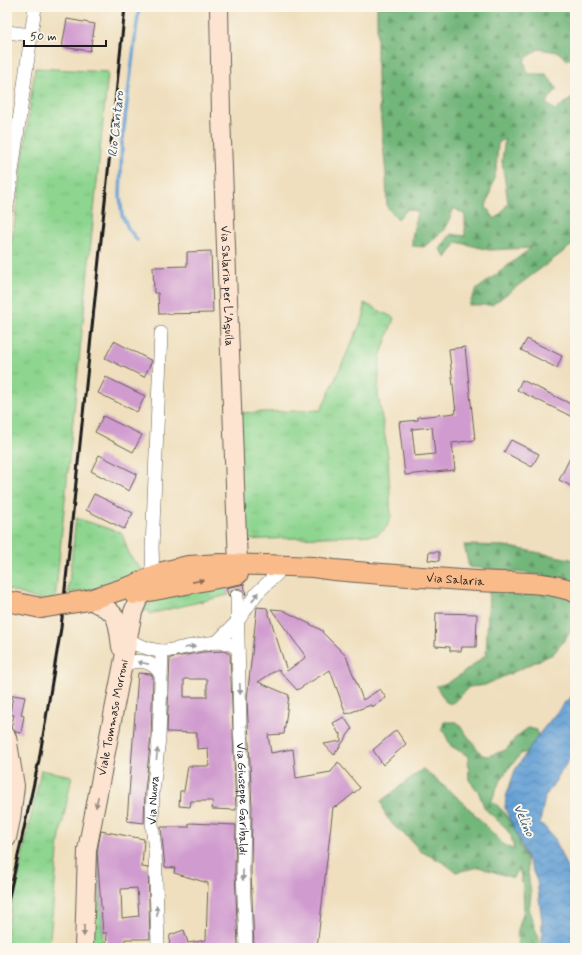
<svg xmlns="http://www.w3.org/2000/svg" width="582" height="955" font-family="Mynerve,sans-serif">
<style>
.grass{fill:url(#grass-tufts);stroke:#557856}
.forest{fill:url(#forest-firs);stroke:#47694b;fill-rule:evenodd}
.water{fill:url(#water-waves);stroke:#405e78}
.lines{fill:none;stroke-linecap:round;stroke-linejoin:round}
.stream{stroke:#65a0d5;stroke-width:3.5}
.building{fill:#d09bcf;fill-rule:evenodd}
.street-casing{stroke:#666055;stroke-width:14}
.secondary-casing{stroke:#666055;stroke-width:20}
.primary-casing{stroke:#666055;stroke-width:22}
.street{stroke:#fff;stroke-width:13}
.secondary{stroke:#fde4d1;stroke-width:18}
.primary{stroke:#fabb8b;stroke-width:20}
.rail{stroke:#1c1c1c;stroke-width:3}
.primary-bridge-casing{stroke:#666055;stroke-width:22;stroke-linecap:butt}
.primary-bridge{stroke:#fabb8b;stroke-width:20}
.oneway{fill:#8b6c54}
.oneway2{fill:#999}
.oneway3{fill:#988a80}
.labels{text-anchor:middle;stroke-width:4;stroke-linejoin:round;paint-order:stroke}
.street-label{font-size:12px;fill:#1c1c1c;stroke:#fbf7ec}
.water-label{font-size:13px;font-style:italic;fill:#3d576f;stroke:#fbf7ec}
</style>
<defs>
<pattern id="grass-tufts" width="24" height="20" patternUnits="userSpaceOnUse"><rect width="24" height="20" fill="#8ed590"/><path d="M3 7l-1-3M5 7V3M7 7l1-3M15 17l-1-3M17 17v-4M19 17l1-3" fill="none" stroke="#7ab67c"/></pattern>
<pattern id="forest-firs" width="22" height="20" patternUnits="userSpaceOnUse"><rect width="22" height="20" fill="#72b67a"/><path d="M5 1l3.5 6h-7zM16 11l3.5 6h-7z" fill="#5d9363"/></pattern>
<pattern id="water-waves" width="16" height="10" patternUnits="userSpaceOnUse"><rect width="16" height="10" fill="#65a0d5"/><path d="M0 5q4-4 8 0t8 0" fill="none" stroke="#5282ac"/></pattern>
</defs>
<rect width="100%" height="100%" fill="#fbf7ec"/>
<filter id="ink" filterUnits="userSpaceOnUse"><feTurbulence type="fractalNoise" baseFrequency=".025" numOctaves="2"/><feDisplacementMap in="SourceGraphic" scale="8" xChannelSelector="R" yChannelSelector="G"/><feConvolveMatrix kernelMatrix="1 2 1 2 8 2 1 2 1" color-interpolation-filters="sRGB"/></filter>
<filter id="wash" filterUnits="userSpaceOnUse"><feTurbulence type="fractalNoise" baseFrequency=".012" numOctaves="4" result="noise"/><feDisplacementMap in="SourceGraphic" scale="16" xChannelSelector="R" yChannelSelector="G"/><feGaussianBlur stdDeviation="0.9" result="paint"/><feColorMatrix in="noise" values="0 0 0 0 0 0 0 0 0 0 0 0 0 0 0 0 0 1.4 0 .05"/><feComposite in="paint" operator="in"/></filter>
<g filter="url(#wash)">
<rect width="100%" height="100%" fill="#efdfbe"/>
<g class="grass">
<path d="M35,68L108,72L55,600L37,599L7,589V268L15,219Z"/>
<path d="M364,303L394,318L380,357L378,393L388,456L391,517L386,528L377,535L241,540L239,413L321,410L364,316Z"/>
<path d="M76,518L122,533L129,555L142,570L124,585L68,593Z"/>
<path d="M226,586L228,595L149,614V610L142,612L148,599Z"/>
<path d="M41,770L72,776L59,841L49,948H7V927Z"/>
<path d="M93,847L97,848L103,933L102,948H91Z"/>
</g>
<g class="forest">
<path d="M377,7H575V56L567,60L558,52L538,49L524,60L528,74H546L557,89L546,103L555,110L575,96V245L571,246L492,305H469L476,290L531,248L489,250L457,242L446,258L440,249L451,234L465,236V215L454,208L445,229L424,247L412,246V238L417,211L408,209L398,219L387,207L386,175L377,78ZM505,139L502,161L508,202L503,211L495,219L486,207L496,171L498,143Z"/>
<path d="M464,545L505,546L575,560V627L553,654L485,685L469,687L452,704L446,702L436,686C453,684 472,665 486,655L489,590L553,577L491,569L469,567Z"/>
<path d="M444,722H457L482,755L488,756L506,750L516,737L528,728L537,730L539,745L526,752L521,754L507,770L497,787L492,800L502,810L520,835L519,844L526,858L531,894L529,911L542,948H517L518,930L524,910L523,887L519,867L513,878L479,867L456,872L444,863L420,851L410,839L395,827L386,816L381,801C395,791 408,779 423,769L464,803L503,844L514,850L511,836L505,827L485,809L478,791L469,780L468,756L451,746L442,728Z"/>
</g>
<path class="water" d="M575,693V754L570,758L545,797L540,822L555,839L575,888V948H542V922L537,881L505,808L506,797L515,770L539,734L566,701Z"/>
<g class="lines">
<path class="stream" d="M137,240L128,228L122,215L120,196L122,143L139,7"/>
</g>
<g id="blocks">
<g class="building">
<path d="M67,19L95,24L90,51L62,47Z"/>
<path d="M211,251L213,313L159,314L158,293H154L153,267L187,266V252Z"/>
<path d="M527,339L562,356L557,368L521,350Z"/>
<path d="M114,341L152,361L144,377L105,358Z"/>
<path d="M465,347L475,440L452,443L455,470L405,475L399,422L418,420V417L456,413L449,349ZM432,427L435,454L415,456L412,429Z"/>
<path d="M106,377L145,396L137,412L98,393Z"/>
<path d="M522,380L575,406V418L517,390Z"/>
<path d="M103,416L142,435L133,452L95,432Z"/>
<path d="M511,440L539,454L532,467L504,452Z"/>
<path d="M575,448V488L559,480Z"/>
<path d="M99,455L137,474L129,491L91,471Z"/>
<path d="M94,494L133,513L124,529L86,510Z"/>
<path d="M429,552H439V561L428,560Z"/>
<path d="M244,584L246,595L241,589L236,588L230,592L229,597L226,588Z"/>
<path d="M257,607L267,608L287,671L306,657L271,609L283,610L323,631L322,632L346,656L363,700L380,689L386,698L372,707L371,705L346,714L330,670L297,690L278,669L258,682L289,695L284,734L268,735L271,753L293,749L296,778L331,772L338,762L360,788L338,806L333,807L318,939L316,948L305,946V948H254L251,871L252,807L247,699Z"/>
<path d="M436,613L477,614L476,647H462L461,651H450V647L435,646Z"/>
<path d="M224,651L230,654L236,810L212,809L213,801H191L190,807L179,806L180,791H184L188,766H209L208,748L197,749V733L167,732L170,658L203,652ZM184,679H207V697H184Z"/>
<path d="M138,673L151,674L153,677L151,737L145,790L144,823L127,821Z"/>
<path d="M13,695L25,697L21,715L24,716L21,733L16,732L11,728L14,715L10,714Z"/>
<path d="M344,717L352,729L334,755L324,744L341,741V733L339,734L333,723Z"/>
<path d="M396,730L406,744L383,765L373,750Z"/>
<path d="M189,823L236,825L235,871L238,948H169L170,935L184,930L188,943L206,940L208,883L174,873L175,868L165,867L161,827H189Z"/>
<path d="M101,831L144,839L142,867L148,868L150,939H125L124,948H106L107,933H103L97,852ZM137,888L139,916L122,918L121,889Z"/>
</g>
</g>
</g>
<g filter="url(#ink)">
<use href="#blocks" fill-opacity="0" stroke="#666055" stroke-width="1"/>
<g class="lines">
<defs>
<g id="street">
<path d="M7,32L31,35"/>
<path d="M7,207L35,7"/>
<path d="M149,579C153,569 153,560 152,549L161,333"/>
<path id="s1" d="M237,596L240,727L244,807L243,871L246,948"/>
<path d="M127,640C138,645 151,651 163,651C182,651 225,632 238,650"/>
<path d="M217,642L237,622L257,593L277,574"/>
<path d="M122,668C126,666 129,662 133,662C145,659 156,665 161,675"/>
<path id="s2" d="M154,948L158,945L155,850L152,824L153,791L159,738L162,651"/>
</g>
<g id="secondary">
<path id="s3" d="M219,7L221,115L238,564"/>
<path d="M89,600C119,613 117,616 121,647"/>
<path d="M7,737L15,786L11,819L7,838"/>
<path id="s4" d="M84,948L87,850L133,612L139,598L151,584"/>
</g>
<g id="primary">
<path d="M134,594L238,574"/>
<path id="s5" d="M89,600L132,586L163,572L188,566L220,564L266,565L313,567L334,570C382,574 430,578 478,581C510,583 545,580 575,592"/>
<path d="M7,601L41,608"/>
</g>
</defs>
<use href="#street" class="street-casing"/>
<use href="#secondary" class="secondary-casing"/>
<use href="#primary" class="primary-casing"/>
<use href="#street" class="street"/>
<use href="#secondary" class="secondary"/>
<use href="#primary" class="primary"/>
<path class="rail" d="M7,906L39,760L61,628L125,7"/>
<defs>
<path id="primary-bridge" d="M41,608L89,600"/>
</defs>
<use href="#primary-bridge" class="primary-bridge-casing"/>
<use href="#primary-bridge" class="primary-bridge"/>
</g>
<defs><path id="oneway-solid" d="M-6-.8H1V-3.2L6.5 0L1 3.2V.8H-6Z"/></defs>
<use class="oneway" href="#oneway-solid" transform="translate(198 581) rotate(-11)"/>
<g class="oneway2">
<use href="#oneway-solid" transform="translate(255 597) rotate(-57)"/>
<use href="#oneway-solid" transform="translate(190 647) rotate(-9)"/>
<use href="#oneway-solid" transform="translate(143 663) rotate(-169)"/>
<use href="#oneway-solid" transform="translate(240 689) rotate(88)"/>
<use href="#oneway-solid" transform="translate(157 754) rotate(-84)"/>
<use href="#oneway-solid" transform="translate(243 875) rotate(89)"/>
<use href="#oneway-solid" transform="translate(157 911) rotate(-92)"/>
</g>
<g class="oneway3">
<use href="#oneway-solid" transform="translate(97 802) rotate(101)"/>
<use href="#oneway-solid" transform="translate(84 931) rotate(91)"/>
</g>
</g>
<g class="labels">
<g class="street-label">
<text dy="4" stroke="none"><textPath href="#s3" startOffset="279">Via Salaria per L'Aquila</textPath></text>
<text dy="4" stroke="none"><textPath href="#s5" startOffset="373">Via Salaria</textPath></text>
<text dy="4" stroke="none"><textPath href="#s4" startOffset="233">Viale Tommaso Morroni</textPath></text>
<text dy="4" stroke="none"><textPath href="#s1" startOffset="203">Via Giuseppe Garibaldi</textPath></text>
<text dy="4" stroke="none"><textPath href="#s2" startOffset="150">Via Nuova</textPath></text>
</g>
<g class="water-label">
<text transform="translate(115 124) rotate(-84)" y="5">Rio Cantaro</text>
<text transform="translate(525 820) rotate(66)" y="5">Velino</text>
</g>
</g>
<rect width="582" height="955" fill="none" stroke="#fbf7ec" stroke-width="24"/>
<path d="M24 40v6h82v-6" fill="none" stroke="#1c1c1c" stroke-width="2"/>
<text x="30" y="40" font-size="12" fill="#1c1c1c" stroke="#fbf7ec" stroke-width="3" paint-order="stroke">50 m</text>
</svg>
